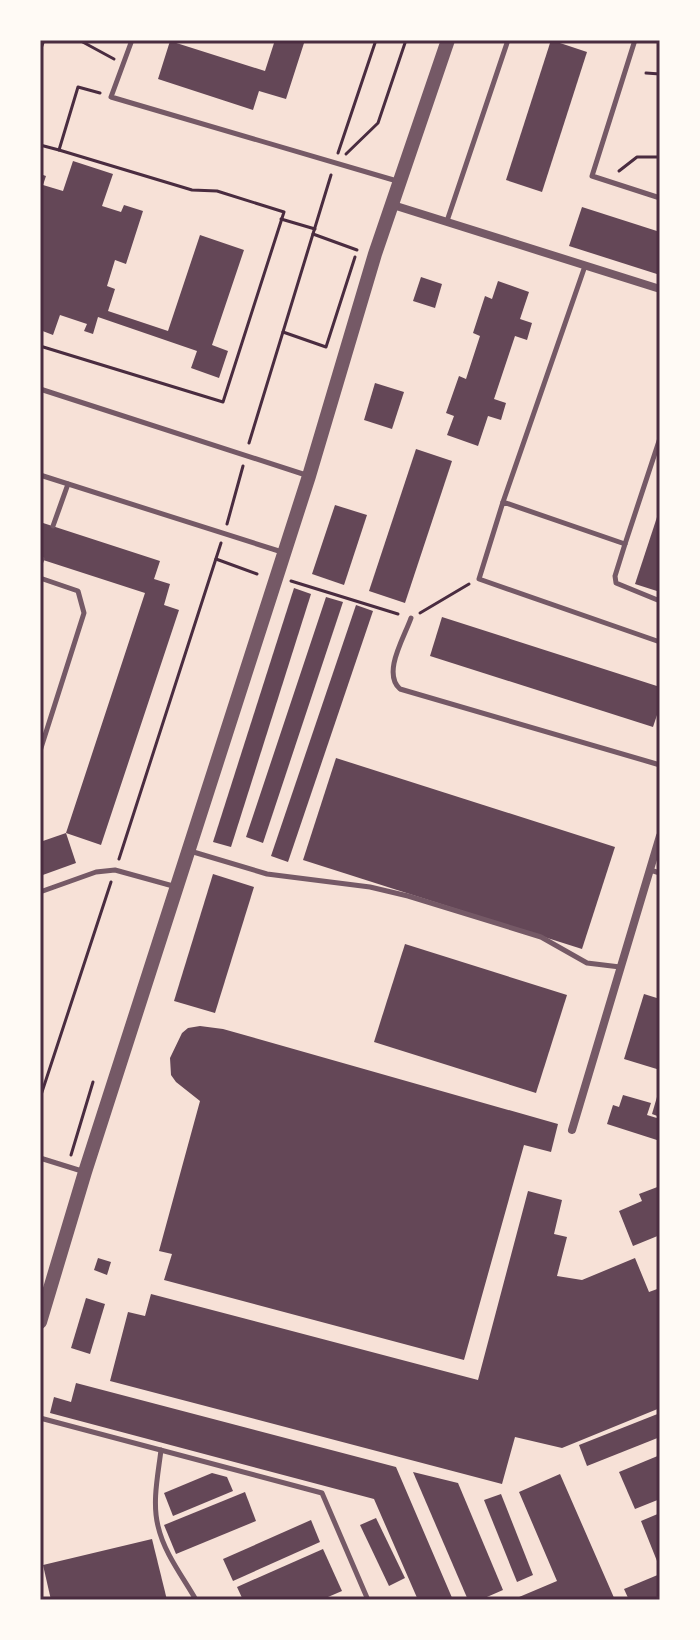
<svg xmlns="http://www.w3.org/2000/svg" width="700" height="1640" font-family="'Fira Sans',sans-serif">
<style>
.building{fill:#644757}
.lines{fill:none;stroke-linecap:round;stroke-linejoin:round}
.path{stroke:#4a2c40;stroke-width:3}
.service{stroke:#755966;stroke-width:5}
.minor{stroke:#755966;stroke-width:8}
.tertiary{stroke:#755966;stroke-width:14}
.neatline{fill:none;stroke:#4a2c40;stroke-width:3}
</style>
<rect width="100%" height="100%" fill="#f7e1d7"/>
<g class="building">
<path d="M275,40H305L286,99L259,91L253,110L158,79L170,41L265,71Z"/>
<path d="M551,40L587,52L542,192L506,180Z"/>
<path d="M73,161L113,174L102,206L121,212L124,205L143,211L126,264L115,260L107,286L115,289L108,311L168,331L200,235L244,250L212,345L228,351L219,378L191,368L197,351L98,317L93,334L84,331L87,324L60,315L53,335L40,330V174L46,176L43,185L63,191Z"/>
<path d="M582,207L660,232V275L569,246Z"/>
<path d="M421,277L442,284L435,308L413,301Z"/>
<path d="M498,281L529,292L520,319L532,323L527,340L515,336L494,399L506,403L501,420L488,416L478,446L447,435L454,416L446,413L459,376L466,379L480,336L473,333L485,296L492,299Z"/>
<path d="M375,383L404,392L392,429L364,420Z"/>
<path d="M416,449L452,461L405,603L369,591Z"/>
<path d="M335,505L367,515L344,585L312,574Z"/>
<path d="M659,511H660V592L635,584Z"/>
<path d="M40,522L160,561L154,579L170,584L164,605L179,610L101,845L66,833L145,593L40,559Z"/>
<path d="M294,588L311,594L231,847L213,842Z"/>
<path d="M326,597L343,602L263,843L246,837Z"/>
<path d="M356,605L373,611L288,862L271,856Z"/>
<path d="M442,617L660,687V706L653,727L430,656Z"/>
<path d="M336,758L615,847L582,949L303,860Z"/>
<path d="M66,833L76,863L40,876V842Z"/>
<path d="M213,874L254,887L215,1013L174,1001Z"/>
<path d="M405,944L567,995L536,1093L374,1042Z"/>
<path d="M644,994L660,999V1070L624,1059Z"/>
<path d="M200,1026L223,1029L558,1124L551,1152L524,1145L464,1360L164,1280L172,1254L159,1251L200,1101L176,1082L171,1075L170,1058L182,1033L188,1028Z"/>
<path d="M659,1090H660V1117L652,1114Z"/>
<path d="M623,1095L651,1103L647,1115L660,1119V1141L607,1124L613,1105L619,1107Z"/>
<path d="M660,1186V1235L633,1246L619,1211L642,1201L639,1194Z"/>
<path d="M528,1191L562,1200L554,1234L567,1237L557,1276L582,1280L635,1258L649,1292L660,1288V1408L562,1448L515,1437L502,1484L110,1381L128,1312L145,1316L151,1294L478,1380Z"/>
<path d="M98,1258L111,1262L107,1275L94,1270Z"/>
<path d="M86,1298L105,1304L90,1354L71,1348Z"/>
<path d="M76,1383L396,1467L453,1600H418L374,1499L50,1413L54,1397L71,1402Z"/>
<path d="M660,1413V1437L587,1466L579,1445Z"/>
<path d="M660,1455V1499L635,1509L619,1472Z"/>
<path d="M413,1472L458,1483L503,1590L480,1600H468Z"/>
<path d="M212,1473L227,1477L233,1491L173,1516L164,1493Z"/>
<path d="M560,1474L615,1600H512L557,1581L519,1492Z"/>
<path d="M245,1492L256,1521L176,1554L164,1525Z"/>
<path d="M501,1494L533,1575L517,1582L484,1500Z"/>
<path d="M660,1513V1559L657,1561L641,1521Z"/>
<path d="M376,1518L405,1578L389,1586L360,1525Z"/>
<path d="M311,1520L320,1542L233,1581L223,1559Z"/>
<path d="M152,1539L167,1600H51L43,1565Z"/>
<path d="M323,1549L342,1591L321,1600H243L237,1587Z"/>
<path d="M660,1574V1600H629L624,1589Z"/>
</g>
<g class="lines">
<g class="path">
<path d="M79,40L114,59"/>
<path d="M40,51L44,40"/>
<path d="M646,73L660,74"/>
<path d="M40,145L59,150"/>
<path d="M338,153L376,40"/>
<path d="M346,154L378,123L406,40"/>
<path d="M619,171L637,157H660"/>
<path d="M281,219L315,229"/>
<path d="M313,234L357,250"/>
<path d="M283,332L326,347L355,257"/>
<path d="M40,346L223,402L284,212L217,191L192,190L59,150L78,87L100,93"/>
<path d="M249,443L331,175"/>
<path d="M227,524L243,466"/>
<path d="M216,559L257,574"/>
<path d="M291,581L398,614"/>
<path d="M420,613L469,584"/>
<path d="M119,859L221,543"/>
<path d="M40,1098L111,882"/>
<path d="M71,1155L93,1082"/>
</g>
<g class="service">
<path d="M132,40L111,97L397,181"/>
<path d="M635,40L592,176L660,198"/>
<path d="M447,221L508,40"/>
<path d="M40,389L306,475"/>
<path d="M40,475L282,552"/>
<path d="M503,502L585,266"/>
<path d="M53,526L68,484"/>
<path d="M625,544L660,438"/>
<path d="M40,564L42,559"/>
<path d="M40,578L78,591L84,613L40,751"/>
<path d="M660,601L616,583L615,576L625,544L503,502L479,579L660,642"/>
<path d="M411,618C404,638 382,673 400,689L660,765"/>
<path d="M190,851L267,874L370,887L408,896L541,937L587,963L620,967"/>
<path d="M650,870L660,873"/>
<path d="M40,892L96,872L115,870L173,886"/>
<path d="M40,1158L85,1172"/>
<path d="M40,1418L322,1493L368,1600"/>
<path d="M161,1450C158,1475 152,1502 158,1526C164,1553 183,1577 196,1600"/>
</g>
<g class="minor">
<path d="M393,205L660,289"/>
<path d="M572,1130L660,836"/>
</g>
<path class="tertiary" d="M40,1322L85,1172L309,476L375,254L448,40"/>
</g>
<rect width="700" height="1640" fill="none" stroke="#fffaf5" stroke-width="84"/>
<rect x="42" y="42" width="616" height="1556" class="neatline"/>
</svg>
